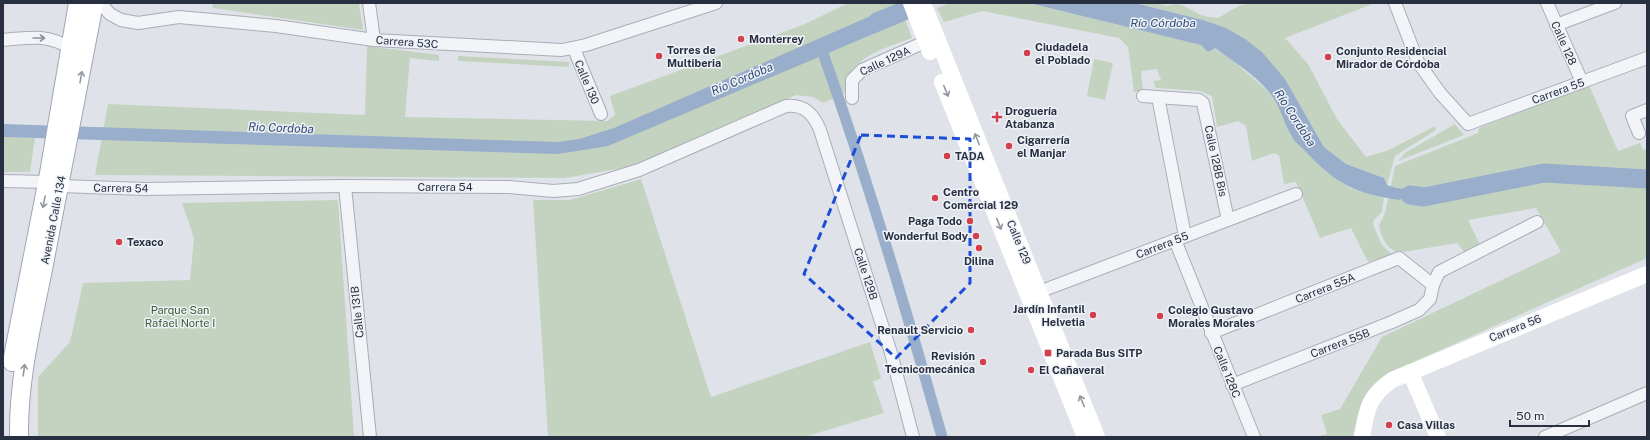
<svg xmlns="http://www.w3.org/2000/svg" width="1650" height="440" font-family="'Public Sans',sans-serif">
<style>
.green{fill:#c4d3c0}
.water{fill:#99aecb}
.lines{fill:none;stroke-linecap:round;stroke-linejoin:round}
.canal{stroke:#99aecb;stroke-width:11}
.river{stroke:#99aecb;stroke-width:19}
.street-casing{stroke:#a8adb7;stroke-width:14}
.primary-casing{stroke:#9ea6b5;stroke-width:20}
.street{stroke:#f2f4f7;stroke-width:12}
.secondary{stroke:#fff;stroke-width:16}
.primary{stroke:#fff;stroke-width:18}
.oneway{stroke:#8c929c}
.oneway2{stroke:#9397a0}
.marked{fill:none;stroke:#1d4ed8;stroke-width:3;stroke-dasharray:8 5;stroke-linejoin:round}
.poi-dot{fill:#d33f4c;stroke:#eff2f7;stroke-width:1.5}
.labels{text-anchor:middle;stroke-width:3;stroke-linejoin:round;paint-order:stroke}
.poi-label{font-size:11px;font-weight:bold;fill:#272f41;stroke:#eff2f7;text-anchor:start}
.street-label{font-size:11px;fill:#272f41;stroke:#eff2f7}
.park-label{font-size:11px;fill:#395d34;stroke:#eff2f7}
.water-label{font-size:12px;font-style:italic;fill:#304b76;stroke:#eff2f7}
</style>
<rect width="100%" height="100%" fill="#dfe3e9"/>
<g class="green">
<path d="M212,3H359L363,30L213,8Z"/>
<path d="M848,3H899L912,38C881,50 849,56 844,94L823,103L813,97L796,95L635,166L565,178L95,175L108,104L365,115L367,46L439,55V61L410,58L405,117L607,121L615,115L610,96L805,24Z"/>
<path d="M950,3H1029L1214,48L1231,59L1269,92L1282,111L1291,136L1320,166L1350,188L1384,198L1382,212L1374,220L1373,224L1382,245L1393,255L1368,262L1351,228L1320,238L1296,182L1284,184L1279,155L1274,153L1252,161L1246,126L1238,121L1217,127L1212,96L1200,91L1156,88L1153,81L1161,80L1157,69L1141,71L1143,91L1134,92L1128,47L1119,38L982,11L944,22L937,8Z"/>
<path d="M1135,3H1156L1167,6C1183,0 1188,10 1202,15C1207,17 1213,17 1218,18L1239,6L1250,3H1375L1285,38L1308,64L1337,119L1366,157L1389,150L1435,126L1436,130L1395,156L1387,185L1384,178L1346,164L1324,147L1285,79L1226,28L1203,20Z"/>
<path d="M458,56L569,62V67L458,61Z"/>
<path d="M1094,59L1113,63L1105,100L1087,96Z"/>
<path d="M1589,85L1618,151L1640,143L1643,150L1647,149V258L1416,361C1369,385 1364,383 1353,437H1317L1327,434L1321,415L1340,409L1382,337L1561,252L1536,208L1468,220L1481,247L1467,255L1457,243L1398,253C1386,247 1381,238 1379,225L1385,213L1395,166L1478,133L1479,128Z"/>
<path d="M1455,124L1464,135L1398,161L1405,153Z"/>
<path d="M3,137L35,138L30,172H3Z"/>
<path d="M641,179L711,397L870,342L881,378L873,382L884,413L804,437H548L533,200H570Z"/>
<path d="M338,200L354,437H38V377L70,342L83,283L190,280L194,238L182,203Z"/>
</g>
<g class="water">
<path d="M1029,3H1135L1203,20L1226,28L1245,39L1262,52L1285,79L1324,147L1346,164L1384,178L1387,185L1396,188L1408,189L1412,193H1418L1422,195L1429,190L1439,197L1444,196L1443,199L1428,197L1424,201L1407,203L1404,198L1399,200C1357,194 1336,184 1307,153C1302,147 1294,142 1291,135C1283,121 1280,105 1269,92C1255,75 1233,61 1215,48L1208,52L1201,45Z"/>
<path d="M898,4L904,21L608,146L558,154L3,137V124L558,142L579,139L614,128Z"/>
</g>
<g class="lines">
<path class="canal" d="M820,45C866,173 905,305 942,437"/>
<g class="river">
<path d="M877,22L923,3"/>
<path d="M1410,195L1424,197L1544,173L1647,179"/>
</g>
<defs>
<g id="street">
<path d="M100,3L110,14L121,20L138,23L179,17L276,26L374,40L562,50L586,45L716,3"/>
<path d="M369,3L374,40"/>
<path d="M1395,3L1418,62L1440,93L1468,124L1647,58"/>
<path d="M1547,3L1582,82"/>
<path d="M1556,25L1615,3"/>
<path d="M3,40C30,37 48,34 72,49"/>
<path d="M574,49L601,114"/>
<path d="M1143,96L1199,100L1203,103L1228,220"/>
<path d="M1158,97L1185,236"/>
<path d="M852,98V80L862,70L932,39"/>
<path d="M1639,133L1632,116L1647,110"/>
<path d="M3,181L48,182"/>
<path d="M60,186L145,189L345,186L509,187L553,191L578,189L639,170L786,106C805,104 814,115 820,130L891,353L913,437"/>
<path d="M345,186L370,437"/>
<path d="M1175,240L1254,437"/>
<path d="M1031,295L1296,194"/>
<path d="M1211,333L1399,258L1433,285"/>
<path d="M1232,385L1392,322L1419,310L1430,299L1433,285L1439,272L1537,222"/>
<path d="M1545,437L1647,393"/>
</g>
<g id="primary">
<path d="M12,362L48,179L78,3"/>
<path d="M19,437C18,378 33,321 44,264C61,177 78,90 94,3"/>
</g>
</defs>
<use href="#street" class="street-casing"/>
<use href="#primary" class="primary-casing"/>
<use href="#street" class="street"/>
<g class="secondary">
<path d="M911,3L930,52"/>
<path d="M923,3L1097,437"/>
<path d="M942,82L1085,437"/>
<path d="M1410,372L1438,437"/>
<path d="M1362,437C1367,409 1368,397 1392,380L1647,274"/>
</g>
<use href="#primary" class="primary"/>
</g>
<defs><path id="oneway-shaft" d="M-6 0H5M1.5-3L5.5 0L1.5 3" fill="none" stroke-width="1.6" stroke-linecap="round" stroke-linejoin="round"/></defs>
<use class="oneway" href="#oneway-shaft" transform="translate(39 38)"/>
<g class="oneway2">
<use href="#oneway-shaft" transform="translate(81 77) rotate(-80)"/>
<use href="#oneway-shaft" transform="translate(946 91) rotate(68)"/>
<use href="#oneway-shaft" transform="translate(977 139) rotate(-112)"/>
<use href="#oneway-shaft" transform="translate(44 202) rotate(101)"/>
<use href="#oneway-shaft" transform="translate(999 224) rotate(68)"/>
<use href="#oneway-shaft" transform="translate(24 370) rotate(-82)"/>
<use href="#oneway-shaft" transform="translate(1082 401) rotate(-112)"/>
</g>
<path class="marked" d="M861,135L970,139V283L896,358L804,274Z"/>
<g class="poi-dot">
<circle cx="741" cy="39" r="4"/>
<circle cx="1027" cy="53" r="4"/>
<circle cx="659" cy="56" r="4"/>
<circle cx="1328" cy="57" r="4"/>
<path d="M995 111h4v4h4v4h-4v4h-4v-4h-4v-4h4z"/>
<circle cx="1009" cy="146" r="4"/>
<circle cx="947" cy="156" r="4"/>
<circle cx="935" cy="198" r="4"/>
<circle cx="970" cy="221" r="4"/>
<circle cx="976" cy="236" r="4"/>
<circle cx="119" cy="242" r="4"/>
<circle cx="979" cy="248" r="4"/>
<circle cx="1093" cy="315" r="4"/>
<circle cx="1160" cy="316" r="4"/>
<circle cx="971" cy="330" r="4"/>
<rect x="1044" y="349" width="8" height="8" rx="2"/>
<circle cx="983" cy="362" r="4"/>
<circle cx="1031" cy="370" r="4"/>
<circle cx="1389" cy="425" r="4"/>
</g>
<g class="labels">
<g class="poi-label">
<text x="749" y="43">Monterrey</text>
<text x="1035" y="51">Ciudadela<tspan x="1035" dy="13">el Poblado</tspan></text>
<text x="667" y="54">Torres de<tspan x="667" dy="13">Multiberia</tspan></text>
<text x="1336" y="55">Conjunto Residencial<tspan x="1336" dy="13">Mirador de Córdoba</tspan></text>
<text x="1005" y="115">Droguería<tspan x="1005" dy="13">Atabanza</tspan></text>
<text x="1017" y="144">Cigarrería<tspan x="1017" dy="13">el Manjar</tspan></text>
<text x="955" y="160">TADA</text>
<text x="943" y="196">Centro<tspan x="943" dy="13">Comercial 129</tspan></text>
<text x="962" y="225" text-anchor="end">Paga Todo</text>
<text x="968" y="240" text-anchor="end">Wonderful Body</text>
<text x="127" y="246">Texaco</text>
<text x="979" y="265" text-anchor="middle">Dilina</text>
<text x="1085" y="313" text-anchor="end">Jardín Infantil<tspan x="1085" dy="13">Helvetia</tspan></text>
<text x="1168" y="314">Colegio Gustavo<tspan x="1168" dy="13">Morales Morales</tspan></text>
<text x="963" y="334" text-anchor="end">Renault Servicio</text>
<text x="1056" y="357">Parada Bus SITP</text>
<text x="975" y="360" text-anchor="end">Revisión<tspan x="975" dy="13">Tecnicomecánica</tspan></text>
<text x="1039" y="374">El Cañaveral</text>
<text x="1397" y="429">Casa Villas</text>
</g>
<g class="street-label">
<text transform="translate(407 42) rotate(4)" y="4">Carrera 53C</text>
<text transform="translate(1564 43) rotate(66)" y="4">Calle 128</text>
<text transform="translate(885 61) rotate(-25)" y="4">Calle 129A</text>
<text transform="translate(587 82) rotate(67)" y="4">Calle 130</text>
<text transform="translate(1558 91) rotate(-20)" y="4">Carrera 55</text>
<text transform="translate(1216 161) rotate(78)" y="4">Calle 128B Bis</text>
<text x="445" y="191">Carrera 54</text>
<text transform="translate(121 188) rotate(1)" y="4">Carrera 54</text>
<text transform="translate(53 220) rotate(-79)" y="4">Avenida Calle 134</text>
<text transform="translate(1019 242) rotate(68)" y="4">Calle 129</text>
<text transform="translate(1162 245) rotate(-21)" y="4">Carrera 55</text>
<text transform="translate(866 274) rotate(72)" y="4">Calle 129B</text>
<text transform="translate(1325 288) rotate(-22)" y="4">Carrera 55A</text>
<text transform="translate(357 312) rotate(-96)" y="4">Calle 131B</text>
<text transform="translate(1515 328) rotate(-22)" y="4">Carrera 56</text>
<text transform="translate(1340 343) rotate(-21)" y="4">Carrera 55B</text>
<text transform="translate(1227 372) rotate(68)" y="4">Calle 128C</text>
</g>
<g class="park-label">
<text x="180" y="314">Parque San<tspan x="180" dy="13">Rafael Norte I</tspan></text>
</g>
<g class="water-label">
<text x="1163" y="27">Río Córdoba</text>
<text transform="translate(742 79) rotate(-23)" y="4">Río Cordoba</text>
<text transform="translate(1295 118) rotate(57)" y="4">Río Cordoba</text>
<text transform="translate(281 128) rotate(2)" y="4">Rio Cordoba</text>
</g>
</g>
<rect width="1650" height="440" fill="none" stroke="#272f41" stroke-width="8"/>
<path d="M1510 420v6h79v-6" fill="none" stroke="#272f41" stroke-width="2"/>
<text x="1516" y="420" font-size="12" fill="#272f41" stroke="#eff2f7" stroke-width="3" paint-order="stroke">50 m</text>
</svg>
